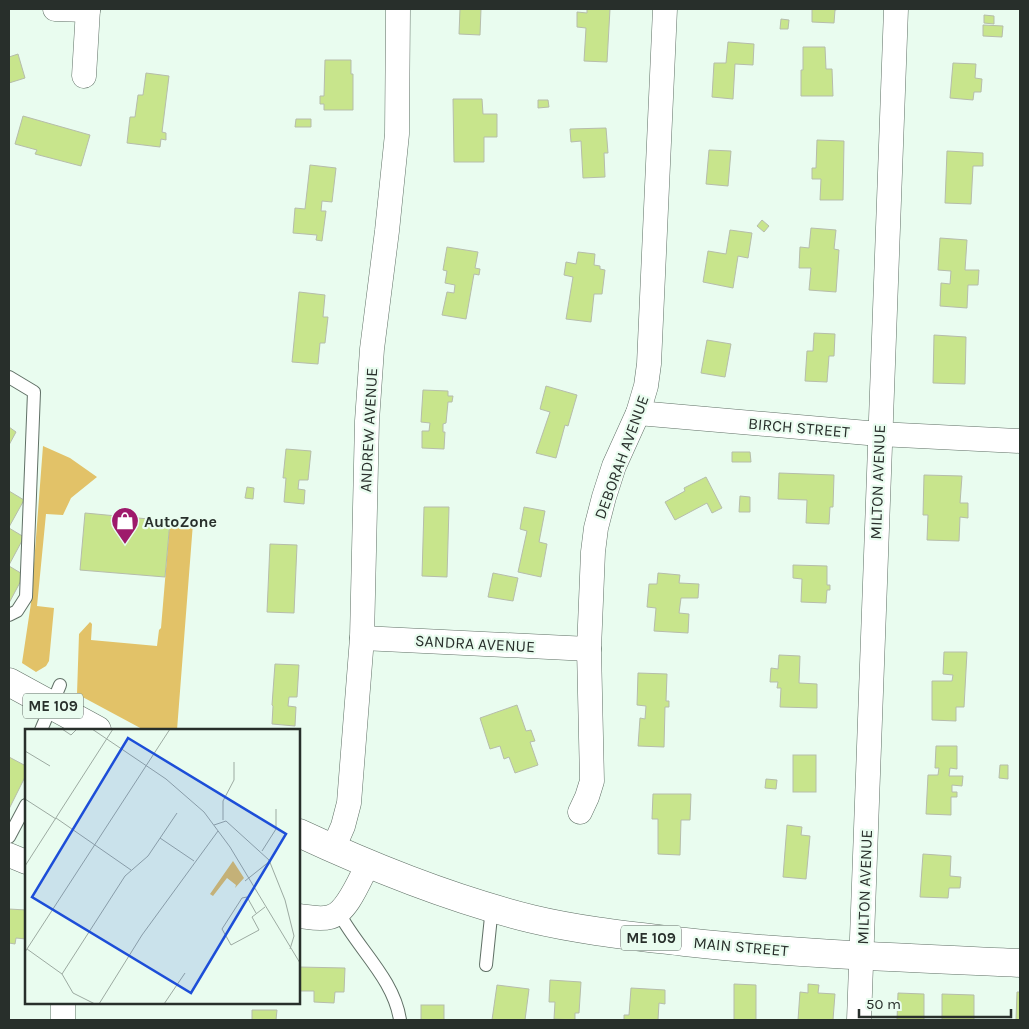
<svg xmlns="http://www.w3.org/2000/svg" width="1029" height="1029" font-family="Karla,sans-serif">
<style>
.green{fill:#e2c268}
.building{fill:#c8e58c;stroke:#b6bdab}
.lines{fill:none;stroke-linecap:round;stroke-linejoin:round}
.service-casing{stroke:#607066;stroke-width:14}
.minor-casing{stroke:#607066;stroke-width:25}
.trunk-casing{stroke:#607066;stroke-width:29}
.service{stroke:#fff;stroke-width:12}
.minor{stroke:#fff;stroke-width:24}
.trunk{stroke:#fff;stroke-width:28}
.labels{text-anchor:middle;stroke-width:4.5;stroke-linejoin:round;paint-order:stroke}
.shield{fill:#e9fcef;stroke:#626c66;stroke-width:1}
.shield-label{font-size:15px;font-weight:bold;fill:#282f2b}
.street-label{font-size:16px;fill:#282f2b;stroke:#e9fcef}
.poi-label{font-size:16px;font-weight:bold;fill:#282f2b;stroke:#e9fcef;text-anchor:start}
.inset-road{fill:none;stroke:#9caaa1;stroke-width:1}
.view{fill:#1d4ed8;fill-opacity:0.15;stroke:#1d4ed8;stroke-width:2.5}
.inset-edge{fill:none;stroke:#282f2b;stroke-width:2.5}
</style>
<rect width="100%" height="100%" fill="#e9fcef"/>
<g class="green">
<path d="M43,446L70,458L97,477L71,498L63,515L46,514L37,606L54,608L49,661L46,666L36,672L22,663L31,603Z"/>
<path d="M170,521L193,523L177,730H144L77,694L79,634L90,622L92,624L91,640L157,646L159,630L161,628Z"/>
</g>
<g class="building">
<path d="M460,9H481L480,35L459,34Z"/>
<path d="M587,9H610L607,62L584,61L586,28L577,27V12L587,13Z"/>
<path d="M812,9H839L835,10L834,23L812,22Z"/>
<path d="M984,15L994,16V24L984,23Z"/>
<path d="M781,19L789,20L788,29H780Z"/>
<path d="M983,25L1003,26L1002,37L983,36Z"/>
<path d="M728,42L754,44L753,65L735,64L733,99L712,97L714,63H726Z"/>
<path d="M803,47H825L826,69H832L833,96H801V70H803Z"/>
<path d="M18,54L25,78L9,83V57Z"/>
<path d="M325,60H351V74H353V110H324V104H320V96H324Z"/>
<path d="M953,63L976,64L975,78L982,79L981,92H974L973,100L950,98Z"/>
<path d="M146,73L169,76L162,132L166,133V140L161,139L160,147L127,143L130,117H135L138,95H143Z"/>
<path d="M453,99H482L483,114H497V137H484V162H454Z"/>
<path d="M538,100H548L549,107L538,108Z"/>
<path d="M23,116L90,135L81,166L35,154L37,150L15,144Z"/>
<path d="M296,119H311V127H295Z"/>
<path d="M606,128L608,153H604L605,177L583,178L581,141L571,142L570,129Z"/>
<path d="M817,140L844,141L843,200H820L821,179H812V168H816Z"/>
<path d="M709,150L731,151L728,186L706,184Z"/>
<path d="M947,151L983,153V166H973L971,204L945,203Z"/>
<path d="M310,165L336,168L332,202L322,201L321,211H326L322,241L316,240L317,235L293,233L295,208L305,209Z"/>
<path d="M762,220L769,226L764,232L757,226Z"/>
<path d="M811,228L836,230L834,249L839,250L836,292L809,290L811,268H799L800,247L809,248Z"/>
<path d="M730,230L752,233L748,258L738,256L733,288L703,282L708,251L726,254Z"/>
<path d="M940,238L967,240L965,270H979L978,285H968L967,308L940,306L941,283L950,284L951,271L938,270Z"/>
<path d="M447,247L478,252L475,268L480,269L479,275L474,274L466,319L442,315L447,292L454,293L455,285L445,283L447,271L443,270Z"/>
<path d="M578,252L595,254L594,265L600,266V269L605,270L602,294H594L591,322L566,319L573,277L564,275L566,262L576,264Z"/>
<path d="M299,292L325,295L323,317H328L325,343H320L318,364L292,362Z"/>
<path d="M814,333L835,334L834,356H829L827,382L805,381L807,351H813Z"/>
<path d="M934,335L966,337L965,384L933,383Z"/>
<path d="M707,340L731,344L725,377L701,373Z"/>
<path d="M546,386L577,395L568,426L565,425L556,458L536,453L550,412L540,409Z"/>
<path d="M423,390L448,391V396H453L452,402H448L446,423L443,424V432H445L444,449L422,448V431H429L430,423L421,422Z"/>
<path d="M9,427L16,432L9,445Z"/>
<path d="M286,449L311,451L308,480H299L298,489L305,490L304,504L284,502L286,478H283Z"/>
<path d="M732,452H750L751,462H732Z"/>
<path d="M779,473L834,475L833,507H830L829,524L806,523L807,500L778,499Z"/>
<path d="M924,475L962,476L960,503H968V518L960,517L959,541L927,540L928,515H923Z"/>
<path d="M706,477L722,508L712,513L707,503L675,520L665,502L685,491L684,488Z"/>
<path d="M247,487L254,488L253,499L245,498Z"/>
<path d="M9,491L24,500L9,527Z"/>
<path d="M740,496L750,497V512H739Z"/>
<path d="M424,507H449L447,577L422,576Z"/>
<path d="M524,507L545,511L539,542L547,544L541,577L518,572L527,531L520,529Z"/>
<path d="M85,513L170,521L165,577L80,570Z"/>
<path d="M9,528L24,537L9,565Z"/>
<path d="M270,544L297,545L294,613L267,612Z"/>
<path d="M793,565L827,566V585H830V590H827L826,603L801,602L802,579L793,578Z"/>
<path d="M9,566L24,575L9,603Z"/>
<path d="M493,573L518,578L513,601L488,597Z"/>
<path d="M658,573L680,575L679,583L699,584L698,598H681L679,613L689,614L688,633L654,631L656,608L647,607L649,584H657Z"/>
<path d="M944,652H967L964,707H956V721L932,720V681H952L953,675L943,674Z"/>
<path d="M779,655L800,656L799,683L817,684V708L780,707L781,688H777L778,682H770L771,668L778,669Z"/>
<path d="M275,664L299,665L297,697H289L288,706L296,707L295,726L272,724L273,706L272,705Z"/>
<path d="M638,673L667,674L666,701H669V707H665L664,747L638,746L640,718L645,719L646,706L637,705Z"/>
<path d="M517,705L526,731L531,730L535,741L530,742L538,765L515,773L509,757L504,759L500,746L490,749L480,718Z"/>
<path d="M936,746H957V769L950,768L949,776H963L962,786L952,785V792H957V797H951V815L926,814L928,775H938L939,768H935Z"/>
<rect x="793" y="755" width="23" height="37"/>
<path d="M9,757L26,766V775L9,809Z"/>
<path d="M1000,765H1008V779L999,778Z"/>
<path d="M766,779L777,780L776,789L765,788Z"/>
<path d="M653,794H691L690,820H681L680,855L658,854V819H652Z"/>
<path d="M787,825L802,827L801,835L810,836L806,879L783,877Z"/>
<path d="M923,854L951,856L950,876L961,877L960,888H949L948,898L920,897Z"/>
<path d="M9,909L26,910V939L16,938L15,944L9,943Z"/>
<path d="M299,967L345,968L344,992H335L334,1003L314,1002V991H299Z"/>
<path d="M550,980L581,982L579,1013H575V1020L554,1019L555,1002H549Z"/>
<path d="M734,984L756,985V1020H734Z"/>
<path d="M808,984L819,985L818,993L835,994L833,1020H798L800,992L808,993Z"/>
<path d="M497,985L529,989L525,1020H492Z"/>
<path d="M631,988L665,990V1004L659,1003L658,1020H624V1015H629Z"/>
<path d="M1017,992H1020V1020H1016Z"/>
<path d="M898,993L924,994V1020H897Z"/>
<path d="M942,994L974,995V1020H942Z"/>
<rect x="421" y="1005" width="23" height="15"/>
<path d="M252,1010H277L276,1020H252Z"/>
</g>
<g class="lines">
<defs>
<g id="service">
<path d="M9,377L34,392L26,597L17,611L9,615"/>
<path d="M41,730L60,685"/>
<path d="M9,837L26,805"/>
<path d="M339,913C358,949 394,979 400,1020"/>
<path d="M486,965L492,907"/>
</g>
<g id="minor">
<path d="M55,9L88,10"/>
<path d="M84,76L88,9"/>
<path d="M638,413L879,434L1020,441"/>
<path d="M362,638L589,649"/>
<path d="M580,812L587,797L592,781L589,649L593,552L596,528L604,497L614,466L638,413L646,386L649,364L665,9"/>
<path d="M333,849L343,826L349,803L362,638L367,421L372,349L387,231L397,134L398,9"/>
<path d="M9,855L26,862"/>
<path d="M299,916C309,917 320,920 330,917C347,913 360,879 368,864"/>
<path d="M63,1003V1020"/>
<path d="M859,1020L896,9"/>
</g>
<g id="trunk">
<path d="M9,682L97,730"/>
<path d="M299,833C374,868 451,899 532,919C582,931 634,936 685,942C796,954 908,958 1020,963"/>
</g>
</defs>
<use href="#service" class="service-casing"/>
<use href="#minor" class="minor-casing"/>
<use href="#trunk" class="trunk-casing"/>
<use href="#service" class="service"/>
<use href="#minor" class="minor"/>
<use href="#trunk" class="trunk"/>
</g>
<defs>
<symbol id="shop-pin" viewBox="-11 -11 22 30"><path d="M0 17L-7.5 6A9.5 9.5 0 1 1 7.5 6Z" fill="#9e1a6b" stroke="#e9fcef"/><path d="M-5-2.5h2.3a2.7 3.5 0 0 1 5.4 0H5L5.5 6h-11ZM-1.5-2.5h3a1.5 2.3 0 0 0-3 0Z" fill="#fff"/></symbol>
</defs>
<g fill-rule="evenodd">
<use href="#shop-pin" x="109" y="505" width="32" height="43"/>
</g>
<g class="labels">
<g class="shield">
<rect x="23" y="693.5" width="60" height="25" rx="4"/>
<rect x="621" y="925.5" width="60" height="25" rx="4"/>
</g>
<g class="shield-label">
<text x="53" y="711">ME 109</text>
<text x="651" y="943">ME 109</text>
</g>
<g class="street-label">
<text transform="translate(799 427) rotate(5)" y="6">BIRCH STREET</text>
<text transform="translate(368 430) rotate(-87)" y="6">ANDREW AVENUE</text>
<text transform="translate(621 457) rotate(-70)" y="6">DEBORAH AVENUE</text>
<text transform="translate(877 482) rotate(-88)" y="6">MILTON AVENUE</text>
<text transform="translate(475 643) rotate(3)" y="6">SANDRA AVENUE</text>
<text transform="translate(864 887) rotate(-88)" y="6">MILTON AVENUE</text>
<text transform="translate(741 946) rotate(5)" y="6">MAIN STREET</text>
</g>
<g class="poi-label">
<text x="144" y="527">AutoZone</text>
</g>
</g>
<g transform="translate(25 729)">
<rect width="275" height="275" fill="#e9fcef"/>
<path d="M208,132L219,149L210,159L211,156L202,149L188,167L185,165Z" fill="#e2c268"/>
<path class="inset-road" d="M37,0L46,6L52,0M67,0L141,50L179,83L205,118L275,234M0,22L25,37M0,70L31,90M31,89L106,141M198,91V72L209,51V33M189,96L201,92L244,131L260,171L269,207L265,220M135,109L169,132M237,122L251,100V80M0,137L88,0M220,152L245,132M231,184L222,168L217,169L197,200L206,216L234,201L227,188L240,178M2,220L37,245L48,264L70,275M0,223L145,0M37,245L100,147L123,127L152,84M74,275L117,206L193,102M139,275L160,244"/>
<path class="view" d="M103,9L261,105L166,264L7,168Z"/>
<rect width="275" height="275" class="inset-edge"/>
</g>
<rect width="1029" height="1029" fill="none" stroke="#282f2b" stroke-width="20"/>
<path d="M859 1009v8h152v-8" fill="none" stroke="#282f2b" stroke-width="2.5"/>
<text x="866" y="1009" font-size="15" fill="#282f2b" stroke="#e9fcef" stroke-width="4" paint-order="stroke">50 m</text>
</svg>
